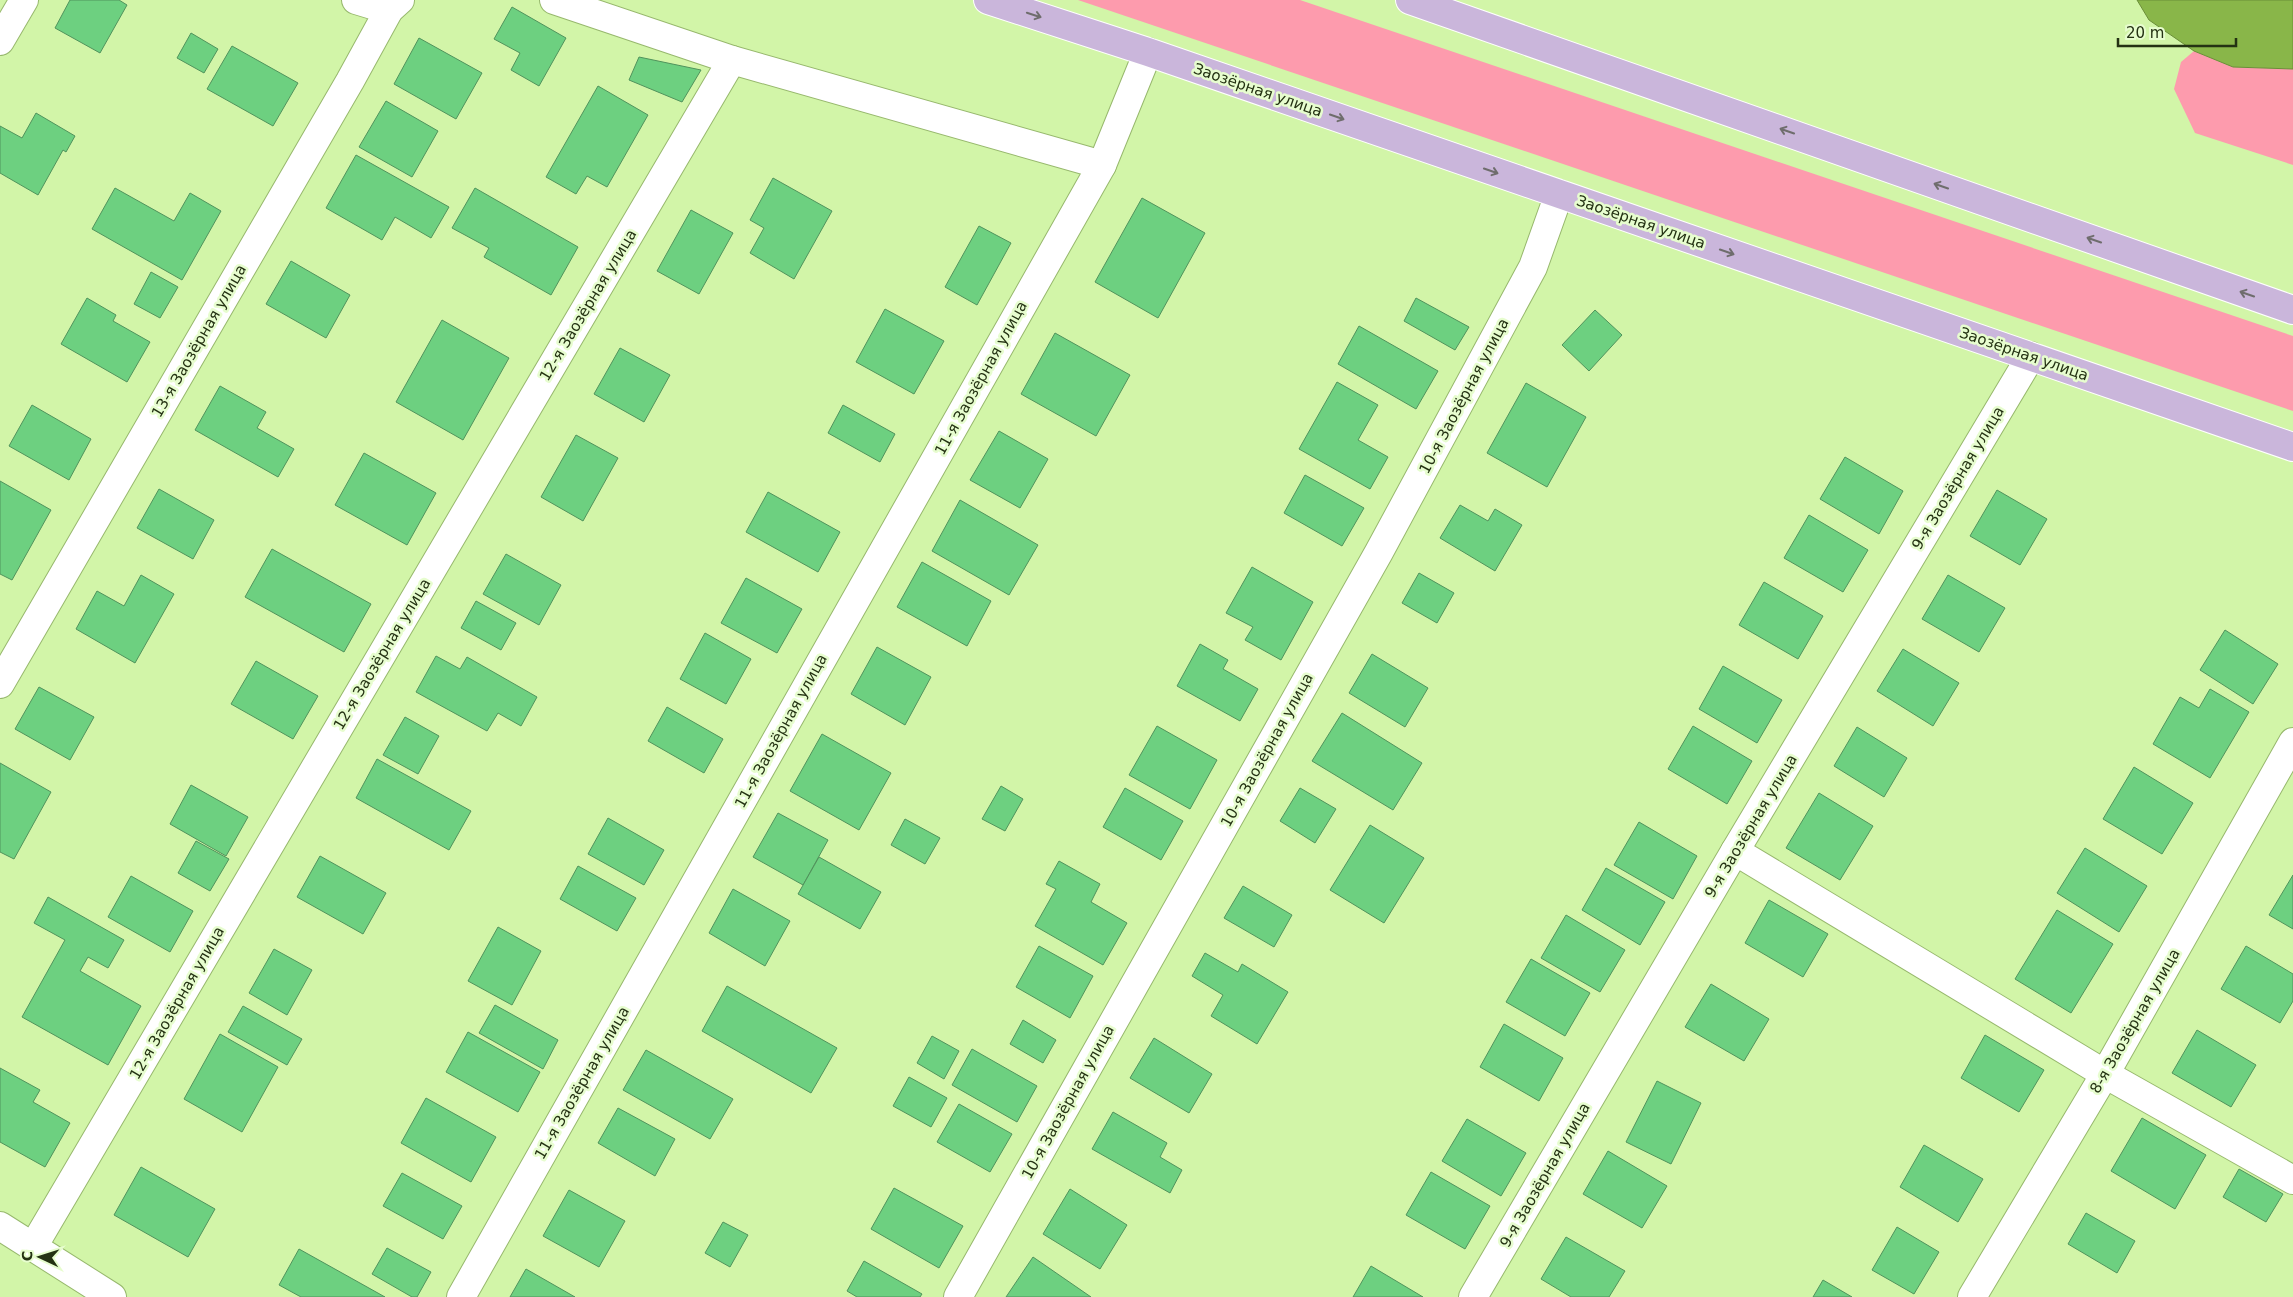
<svg xmlns="http://www.w3.org/2000/svg" width="2293" height="1297" font-family="'DejaVu Sans',sans-serif">
<style>
.green{fill:#fd9bad}
.water{fill:#89b649;stroke:#6b8e39}
.building{fill:#6dd080;stroke:#50935c}
.lines{fill:none;stroke-linecap:round;stroke-linejoin:round}
.minor-casing{stroke:#97b86d;stroke-width:30}
.major-casing{stroke:#fff;stroke-width:30}
.minor{stroke:#fff;stroke-width:28}
.major{stroke:#cab6db;stroke-width:28}
.oneway{stroke:#6f6d6d}
.labels{text-anchor:middle;stroke-width:5;stroke-linejoin:round;paint-order:stroke}
.street-label{font-size:15px;fill:#243213;stroke:#e7fdcf}
</style>
<rect width="100%" height="100%" fill="#d2f5a8"/>
<g class="green">
<path d="M1078,0H1300L2293,336V411Z"/>
<path d="M2194,51L2233,67L2293,69V165L2195,133L2174,89L2181,62Z"/>
</g>
<path class="water" d="M2137,0H2293V69L2233,67L2194,51L2149,20Z"/>
<g class="building">
<path d="M70,0H119L127,5L100,53L55,28Z"/>
<path d="M512,7L566,38L539,86L511,70L520,53L494,39Z"/>
<path d="M191,33L218,49L204,73L177,58Z"/>
<path d="M419,38L482,73L456,119L394,84Z"/>
<path d="M232,46L298,83L273,126L207,89Z"/>
<path d="M639,57L701,70L682,102L629,80Z"/>
<path d="M598,86L648,115L607,187L587,176L576,194L546,177Z"/>
<path d="M386,101L438,131L412,177L359,147Z"/>
<path d="M36,113L75,136L66,152L63,150L38,195L0,173V126L22,138Z"/>
<path d="M356,155L449,207L431,238L395,217L382,240L326,208Z"/>
<path d="M773,178L832,211L794,279L750,253L764,228L750,220Z"/>
<path d="M115,188L174,221L190,193L221,211L182,280L92,229Z"/>
<path d="M475,188L578,247L551,295L484,257L489,248L452,228Z"/>
<path d="M1142,198L1205,233L1158,318L1095,282Z"/>
<path d="M691,210L733,233L699,294L657,271Z"/>
<path d="M979,226L1011,243L977,305L945,287Z"/>
<path d="M291,261L350,295L326,338L266,304Z"/>
<path d="M151,272L178,287L160,318L134,304Z"/>
<path d="M87,298L116,315L113,321L150,342L127,382L61,344Z"/>
<path d="M1416,298L1469,327L1455,350L1404,321Z"/>
<path d="M885,309L944,341L914,394L856,362Z"/>
<path d="M1595,310L1622,335L1589,371L1562,345Z"/>
<path d="M442,320L509,358L463,440L396,402Z"/>
<path d="M1359,326L1438,371L1416,409L1338,364Z"/>
<path d="M1055,333L1130,375L1096,436L1021,394Z"/>
<path d="M620,348L670,375L644,422L594,394Z"/>
<path d="M1337,382L1378,405L1358,440L1388,457L1370,489L1299,449Z"/>
<path d="M1526,383L1586,417L1547,487L1487,453Z"/>
<path d="M220,386L266,412L257,428L294,449L278,477L195,430Z"/>
<path d="M32,405L91,439L69,480L9,446Z"/>
<path d="M843,405L895,434L880,462L828,433Z"/>
<path d="M999,431L1048,459L1020,508L970,480Z"/>
<path d="M576,435L618,458L583,521L541,497Z"/>
<path d="M364,453L436,493L407,545L335,505Z"/>
<path d="M1845,457L1903,491L1879,534L1820,499Z"/>
<path d="M1305,475L1364,508L1342,546L1284,513Z"/>
<path d="M0,481L51,510L12,580L0,574Z"/>
<path d="M159,489L214,520L193,559L137,528Z"/>
<path d="M1997,490L2047,519L2020,565L1970,536Z"/>
<path d="M768,492L840,532L818,572L746,532Z"/>
<path d="M960,500L1038,545L1009,595L932,551Z"/>
<path d="M1460,505L1488,521L1495,509L1522,525L1495,571L1440,538Z"/>
<path d="M1809,515L1868,550L1843,592L1784,558Z"/>
<path d="M272,549L371,604L344,652L245,597Z"/>
<path d="M506,554L561,585L539,625L483,594Z"/>
<path d="M922,562L991,601L967,646L897,607Z"/>
<path d="M1252,567L1313,602L1281,660L1245,640L1253,627L1226,613Z"/>
<path d="M1419,573L1454,593L1437,623L1402,603Z"/>
<path d="M141,575L174,594L135,663L76,629L97,591L124,606Z"/>
<path d="M1948,575L2005,608L1979,652L1922,619Z"/>
<path d="M746,578L802,609L777,653L721,623Z"/>
<path d="M1764,582L1823,616L1798,659L1739,625Z"/>
<path d="M476,601L516,623L501,650L461,628Z"/>
<path d="M2225,630L2278,664L2253,704L2200,670Z"/>
<path d="M705,633L751,659L726,704L680,679Z"/>
<path d="M1200,644L1228,660L1223,669L1258,689L1240,721L1177,686Z"/>
<path d="M877,647L931,677L905,725L851,694Z"/>
<path d="M1903,649L1959,683L1933,726L1877,691Z"/>
<path d="M1372,654L1428,688L1405,727L1349,693Z"/>
<path d="M436,656L460,669L467,657L537,697L521,726L498,713L487,731L416,692Z"/>
<path d="M256,661L318,696L293,739L231,704Z"/>
<path d="M1723,666L1782,700L1757,743L1699,709Z"/>
<path d="M39,687L94,717L70,760L15,729Z"/>
<path d="M2210,689L2249,712L2210,778L2153,744L2180,697L2199,708Z"/>
<path d="M667,707L723,739L704,773L648,741Z"/>
<path d="M1342,713L1422,763L1393,810L1312,761Z"/>
<path d="M405,717L439,736L418,774L383,755Z"/>
<path d="M1157,726L1217,760L1190,809L1129,775Z"/>
<path d="M1693,726L1752,761L1727,804L1668,769Z"/>
<path d="M1857,727L1907,758L1884,797L1834,766Z"/>
<path d="M822,734L891,773L859,830L790,791Z"/>
<path d="M377,759L471,811L449,850L356,798Z"/>
<path d="M0,763L51,792L14,859L0,852Z"/>
<path d="M2134,767L2193,803L2162,854L2103,819Z"/>
<path d="M191,785L248,817L226,856L170,824Z"/>
<path d="M1001,786L1023,799L1005,831L982,819Z"/>
<path d="M1125,788L1183,821L1161,860L1103,827Z"/>
<path d="M1300,788L1336,809L1315,843L1280,821Z"/>
<path d="M1819,793L1873,826L1840,880L1786,848Z"/>
<path d="M778,813L828,840L803,885L753,857Z"/>
<path d="M608,818L664,850L644,885L588,854Z"/>
<path d="M905,819L940,838L925,864L891,845Z"/>
<path d="M1639,822L1697,856L1673,899L1614,865Z"/>
<path d="M1370,825L1424,858L1384,923L1330,890Z"/>
<path d="M196,841L229,859L210,891L178,873Z"/>
<path d="M2085,848L2147,886L2119,932L2057,893Z"/>
<path d="M320,856L386,893L363,934L297,897Z"/>
<path d="M819,857L881,892L860,929L798,894Z"/>
<path d="M1059,861L1100,884L1091,902L1127,923L1103,965L1035,926L1056,889L1046,884Z"/>
<path d="M578,866L636,898L617,931L560,899Z"/>
<path d="M1606,868L1665,902L1640,945L1582,910Z"/>
<path d="M2293,875V929L2269,915Z"/>
<path d="M131,876L193,911L170,952L108,917Z"/>
<path d="M1243,886L1292,915L1274,947L1224,918Z"/>
<path d="M733,889L790,921L765,966L709,933Z"/>
<path d="M48,897L124,940L108,968L88,957L80,971L141,1006L108,1065L22,1017L65,940L34,923Z"/>
<path d="M1769,900L1828,934L1803,977L1745,943Z"/>
<path d="M2057,910L2113,944L2071,1013L2015,979Z"/>
<path d="M1566,915L1625,950L1600,992L1541,958Z"/>
<path d="M498,927L541,951L512,1005L468,981Z"/>
<path d="M1039,946L1093,976L1070,1018L1016,987Z"/>
<path d="M2246,946L2293,974V1001L2280,1023L2221,989Z"/>
<path d="M274,949L312,970L287,1015L249,993Z"/>
<path d="M1205,953L1238,972L1242,964L1288,992L1257,1044L1211,1016L1223,995L1192,976Z"/>
<path d="M1531,959L1590,993L1565,1036L1506,1002Z"/>
<path d="M1711,984L1769,1019L1744,1061L1685,1027Z"/>
<path d="M727,986L837,1048L811,1093L702,1031Z"/>
<path d="M495,1005L558,1040L543,1069L479,1033Z"/>
<path d="M243,1006L302,1039L287,1065L228,1032Z"/>
<path d="M1023,1020L1056,1040L1043,1063L1010,1044Z"/>
<path d="M1504,1024L1563,1058L1539,1101L1480,1067Z"/>
<path d="M2197,1030L2256,1065L2231,1107L2172,1073Z"/>
<path d="M468,1032L540,1072L518,1112L446,1072Z"/>
<path d="M220,1034L278,1067L242,1132L184,1099Z"/>
<path d="M1985,1035L2044,1070L2019,1112L1961,1078Z"/>
<path d="M932,1036L959,1051L944,1079L917,1063Z"/>
<path d="M1154,1038L1212,1074L1189,1113L1130,1078Z"/>
<path d="M972,1049L1037,1086L1017,1122L952,1085Z"/>
<path d="M646,1050L733,1099L710,1139L623,1090Z"/>
<path d="M0,1068L40,1090L33,1102L70,1123L45,1167L0,1142Z"/>
<path d="M909,1077L947,1098L931,1127L893,1106Z"/>
<path d="M1657,1081L1701,1103L1671,1164L1626,1142Z"/>
<path d="M426,1098L496,1137L471,1182L401,1143Z"/>
<path d="M959,1104L1012,1134L990,1172L937,1142Z"/>
<path d="M618,1108L675,1139L655,1176L598,1143Z"/>
<path d="M1113,1112L1167,1143L1160,1157L1182,1170L1170,1193L1092,1149Z"/>
<path d="M2142,1118L2206,1155L2175,1209L2111,1171Z"/>
<path d="M1467,1119L1526,1153L1501,1196L1442,1161Z"/>
<path d="M1924,1145L1983,1179L1958,1222L1900,1187Z"/>
<path d="M1608,1151L1667,1186L1642,1228L1583,1194Z"/>
<path d="M141,1167L215,1209L188,1257L114,1215Z"/>
<path d="M2239,1169L2283,1194L2266,1222L2223,1197Z"/>
<path d="M1431,1172L1490,1206L1465,1249L1406,1215Z"/>
<path d="M402,1173L462,1206L443,1239L383,1206Z"/>
<path d="M894,1188L963,1226L939,1268L871,1229Z"/>
<path d="M1070,1189L1127,1225L1100,1269L1043,1234Z"/>
<path d="M569,1190L625,1221L599,1267L543,1236Z"/>
<path d="M2086,1213L2135,1241L2117,1273L2068,1244Z"/>
<path d="M723,1222L748,1235L730,1267L705,1253Z"/>
<path d="M1897,1227L1939,1252L1914,1294L1872,1270Z"/>
<path d="M1566,1237L1625,1271L1609,1297H1571L1541,1279Z"/>
<path d="M387,1248L431,1272L417,1297H412L372,1274Z"/>
<path d="M299,1249L385,1297H301L279,1285Z"/>
<path d="M1033,1257L1091,1297H1006Z"/>
<path d="M864,1261L922,1294L920,1297H857L847,1291Z"/>
<path d="M1371,1266L1423,1297H1353Z"/>
<path d="M526,1269L575,1297H510Z"/>
<path d="M1823,1280L1852,1297H1813Z"/>
</g>
<g class="lines">
<defs>
<g id="minor">
<path d="M356,0L389,10"/>
<path d="M554,0L732,60L1102,165"/>
<path d="M0,41L24,0"/>
<path d="M0,684L350,81L389,10L400,0"/>
<path d="M1735,851L2105,1074L2293,1180"/>
<path d="M0,1226L112,1297"/>
<path d="M33,1247L732,60"/>
<path d="M461,1297L1102,165L1148,52"/>
<path d="M958,1297L1379,552L1533,267L1559,194"/>
<path d="M1473,1297L1735,851L2031,356"/>
<path d="M1972,1297L2105,1074L2293,742"/>
</g>
<g id="major">
<path d="M988,0L1148,52L2293,447"/>
<path d="M1410,0L2293,310"/>
</g>
</defs>
<use href="#minor" class="minor-casing"/>
<use href="#major" class="major-casing"/>
<use href="#minor" class="minor"/>
<use href="#major" class="major"/>
</g>
<defs><path id="oneway-shaft" d="M-6 0H5M1.5-3L5.5 0L1.5 3" fill="none" stroke-width="1.6" stroke-linecap="round" stroke-linejoin="round" transform="scale(1.25)"/></defs>
<g class="oneway">
<use href="#oneway-shaft" transform="translate(1034 15) rotate(18)"/>
<use href="#oneway-shaft" transform="translate(1337 117) rotate(19)"/>
<use href="#oneway-shaft" transform="translate(1787 131) rotate(-161)"/>
<use href="#oneway-shaft" transform="translate(1491 171) rotate(19)"/>
<use href="#oneway-shaft" transform="translate(1941 186) rotate(-161)"/>
<use href="#oneway-shaft" transform="translate(2094 240) rotate(-161)"/>
<use href="#oneway-shaft" transform="translate(1727 252) rotate(19)"/>
<use href="#oneway-shaft" transform="translate(2247 294) rotate(-161)"/>
</g>
<g class="labels">
<g class="street-label">
<text transform="translate(1258 90) rotate(19)" y="5">Заозёрная улица</text>
<text transform="translate(1641 222) rotate(19)" y="5">Заозёрная улица</text>
<text transform="translate(588 305) rotate(-59)" y="5">12-я Заозёрная улица</text>
<text transform="translate(199 341) rotate(-60)" y="5">13-я Заозёрная улица</text>
<text transform="translate(2024 354) rotate(19)" y="5">Заозёрная улица</text>
<text transform="translate(981 378) rotate(-61)" y="5">11-я Заозёрная улица</text>
<text transform="translate(1464 396) rotate(-62)" y="5">10-я Заозёрная улица</text>
<text transform="translate(1958 478) rotate(-59)" y="5">9-я Заозёрная улица</text>
<text transform="translate(382 654) rotate(-59)" y="5">12-я Заозёрная улица</text>
<text transform="translate(781 731) rotate(-61)" y="5">11-я Заозёрная улица</text>
<text transform="translate(1267 750) rotate(-61)" y="5">10-я Заозёрная улица</text>
<text transform="translate(1751 826) rotate(-59)" y="5">9-я Заозёрная улица</text>
<text transform="translate(177 1003) rotate(-60)" y="5">12-я Заозёрная улица</text>
<text transform="translate(2135 1021) rotate(-60)" y="5">8-я Заозёрная улица</text>
<text transform="translate(582 1083) rotate(-60)" y="5">11-я Заозёрная улица</text>
<text transform="translate(1068 1102) rotate(-61)" y="5">10-я Заозёрная улица</text>
<text transform="translate(1545 1175) rotate(-60)" y="5">9-я Заозёрная улица</text>
</g>
</g>
<g transform="translate(40 1257) rotate(274)" stroke="#e7fdcf" stroke-width="4" paint-order="stroke">
<path d="M0-4L9 19L0 12L-9 19Z" fill="#243213"/>
<text y="-8" font-size="14" font-weight="bold" text-anchor="middle" fill="#243213">С</text>
</g>
<path d="M2118 38v8h118v-8" fill="none" stroke="#243213" stroke-width="2.5"/>
<text x="2126" y="38" font-size="15" fill="#243213" stroke="#e7fdcf" stroke-width="4" paint-order="stroke">20 m</text>
</svg>
